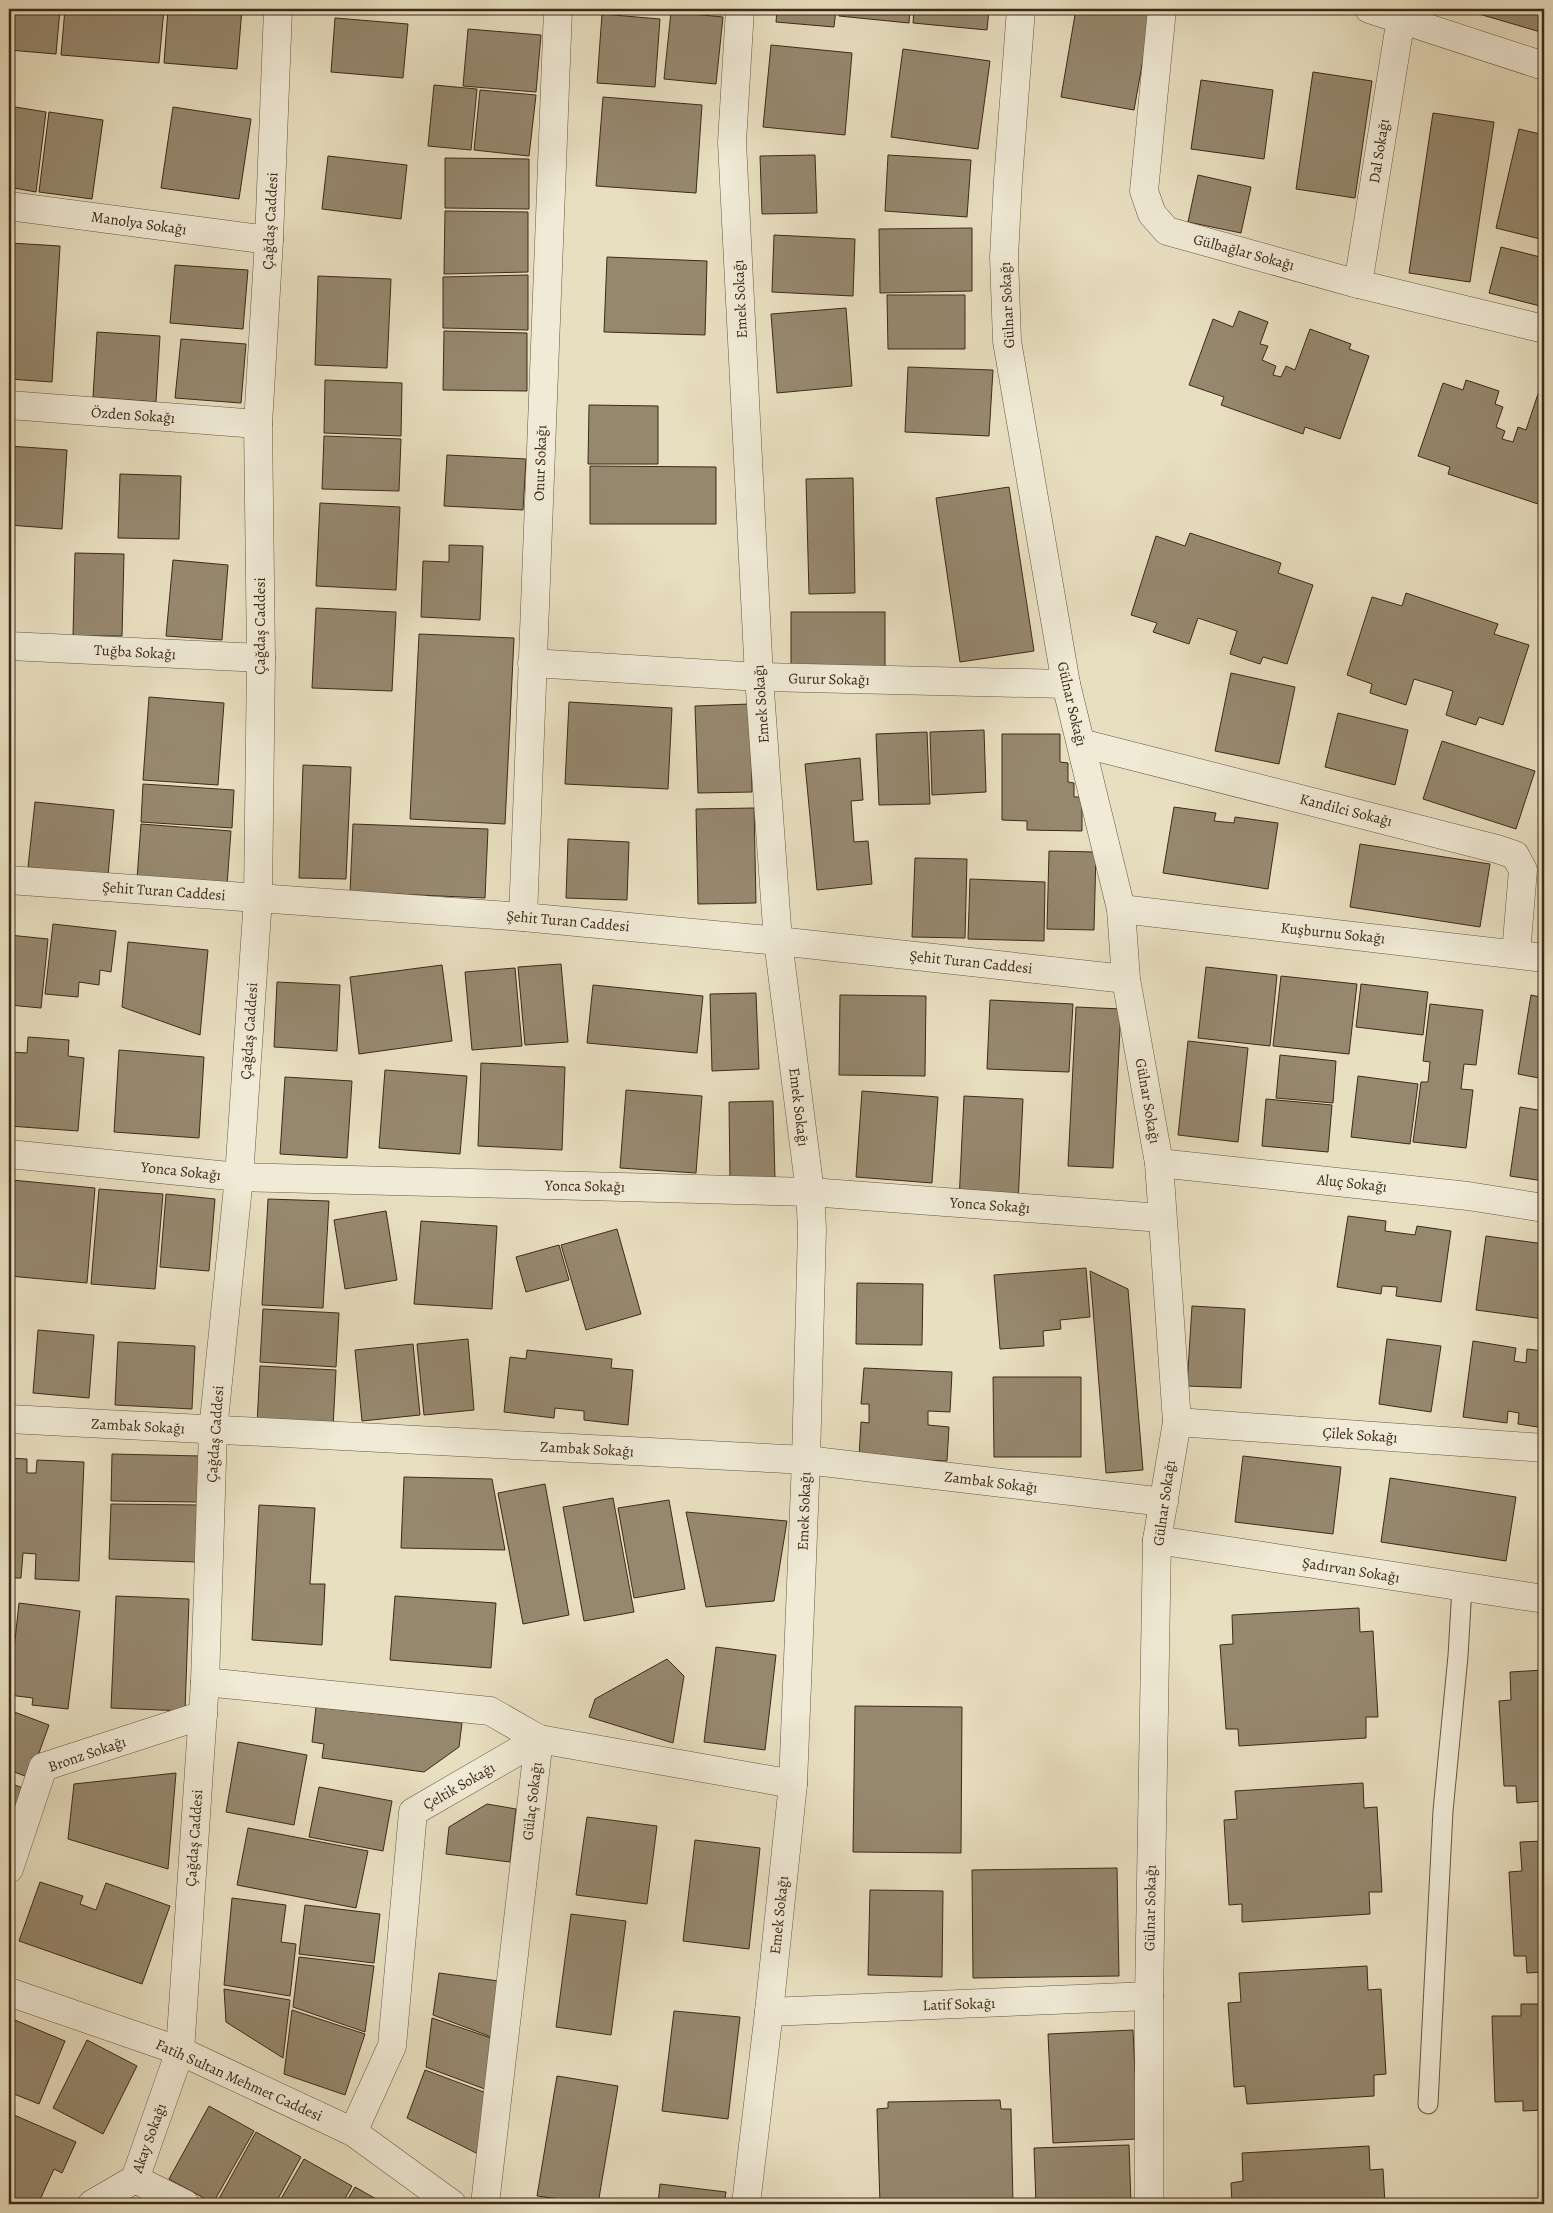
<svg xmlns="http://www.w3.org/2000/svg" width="1553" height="2213" font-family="Alegreya,serif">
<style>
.building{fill:#96886f;stroke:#3e2918}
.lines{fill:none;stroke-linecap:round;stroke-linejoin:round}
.service-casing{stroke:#685642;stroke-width:21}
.minor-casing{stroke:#685642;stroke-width:29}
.tertiary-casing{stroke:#685642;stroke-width:29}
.service{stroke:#f0ead6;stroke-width:19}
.minor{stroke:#f0ead6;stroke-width:28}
.tertiary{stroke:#f0ead6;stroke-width:28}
.labels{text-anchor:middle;stroke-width:4;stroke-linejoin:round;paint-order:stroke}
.street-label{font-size:15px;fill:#3e2918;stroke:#f0ead6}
</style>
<rect width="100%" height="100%" fill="#e8dfc0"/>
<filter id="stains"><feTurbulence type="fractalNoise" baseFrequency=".004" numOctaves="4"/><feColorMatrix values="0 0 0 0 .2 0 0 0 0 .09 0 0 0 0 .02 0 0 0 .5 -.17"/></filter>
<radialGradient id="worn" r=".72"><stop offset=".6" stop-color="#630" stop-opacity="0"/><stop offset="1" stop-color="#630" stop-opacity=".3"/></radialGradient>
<g class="building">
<path d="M9,9H60L56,54L9,50Z"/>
<path d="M65,9H164L159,63L61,55Z"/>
<path d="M168,9H242L237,69L164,63Z"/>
<path d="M777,9H836L834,27L776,22Z"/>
<path d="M840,9H910L909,23L839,16Z"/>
<path d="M914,9H989L987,30L913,23Z"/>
<path d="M1076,9H1152L1134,110L1061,97Z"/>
<path d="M1481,9H1544V33L1479,14Z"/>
<path d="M671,12L723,17L716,84L664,79Z"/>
<path d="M602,14L660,19L655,87L597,83Z"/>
<path d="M335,18L408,24L403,78L331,72Z"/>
<path d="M468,29L541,35L536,92L463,86Z"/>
<path d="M771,45L852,53L845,135L763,127Z"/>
<path d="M903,49L990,61L978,149L891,137Z"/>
<path d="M1313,72L1372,81L1355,198L1296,189Z"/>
<path d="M1201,80L1273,90L1264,159L1191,149Z"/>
<path d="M434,85L477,89L471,150L428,146Z"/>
<path d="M480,90L536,95L529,156L474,150Z"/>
<path d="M603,97L702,105L696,193L596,186Z"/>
<path d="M9,106L46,112L36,192L9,187Z"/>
<path d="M173,107L251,119L239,199L161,188Z"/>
<path d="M49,112L103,120L92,199L39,192Z"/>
<path d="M1433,113L1494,122L1470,282L1409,273Z"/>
<path d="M1519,129L1544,135V240L1496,228Z"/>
<path d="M815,155L817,213L762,214L760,156Z"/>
<path d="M888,155L971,160L967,217L885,211Z"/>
<path d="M328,156L407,165L401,219L322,209Z"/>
<path d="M445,158L529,159V209L445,208Z"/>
<path d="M1198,175L1251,187L1241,233L1188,222Z"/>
<path d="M445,211L528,212V272L444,274Z"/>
<path d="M972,228V291L880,293L879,229Z"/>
<path d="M774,235L855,239L853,296L772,292Z"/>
<path d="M10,243L60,246L52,382L9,379Z"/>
<path d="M1501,247L1544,258V307L1489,293Z"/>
<path d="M607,257L707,261L705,335L604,332Z"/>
<path d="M175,265L248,270L243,329L170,323Z"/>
<path d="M528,275V330L443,328V277Z"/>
<path d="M318,276L391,279L387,368L315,365Z"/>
<path d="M887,295H965V349H888Z"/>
<path d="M846,308L852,386L777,393L771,314Z"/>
<path d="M1239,311L1268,322L1260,344L1268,346L1262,360L1276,366L1273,375L1281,377L1286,366L1295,370L1310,329L1351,344L1349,349L1369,356L1340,439L1305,427L1303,434L1221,405L1224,397L1189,385L1213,319L1233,327Z"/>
<path d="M444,331L527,333V391L443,390Z"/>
<path d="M97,332L160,336L156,402L93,397Z"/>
<path d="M181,339L246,344L241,403L175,398Z"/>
<path d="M908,367L993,370L989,436L905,432Z"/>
<path d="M325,380L402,383L401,436L324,433Z"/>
<path d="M1466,380L1499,391L1495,404L1503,407L1496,427L1505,431L1502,439L1513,442L1518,427L1526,430L1538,394L1544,396V497L1541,505L1448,474L1450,467L1418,456L1443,383L1463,390Z"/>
<path d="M589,405L658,406V464H588Z"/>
<path d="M324,436L401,439L399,491L322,489Z"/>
<path d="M9,446L67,450L62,529L9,525Z"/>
<path d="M447,455L526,459L523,510L444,506Z"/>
<path d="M590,466L716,467V524H590Z"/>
<path d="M120,474L181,476L179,539L118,538Z"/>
<path d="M853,478L855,593L809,594L806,479Z"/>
<path d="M1009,487L1034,651L960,662L936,498Z"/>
<path d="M320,503L400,507L396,590L316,586Z"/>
<path d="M1190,533L1281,563L1278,573L1313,585L1287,664L1263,657L1260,664L1230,654L1237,631L1198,618L1189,644L1153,632L1157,623L1131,615L1156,536L1185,546Z"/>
<path d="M449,545L483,546L480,620L421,617L423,561L449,562Z"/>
<path d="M75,553L124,554L122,636H73Z"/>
<path d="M173,560L228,565L222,640L166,636Z"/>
<path d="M1406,593L1498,624L1494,634L1529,645L1503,725L1479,717L1476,725L1446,715L1453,691L1414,679L1406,705L1370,693L1372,684L1347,675L1372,597L1402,606Z"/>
<path d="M316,608L396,612L392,691L312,688Z"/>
<rect x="791" y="612" width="94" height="58"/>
<path d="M419,634L514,638L505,824L410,819Z"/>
<path d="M1231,673L1295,687L1279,764L1215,751Z"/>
<path d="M149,697L224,703L218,785L143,780Z"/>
<path d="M569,702L672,708L668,789L565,784Z"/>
<path d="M750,704L752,792L698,793L695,706Z"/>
<path d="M1338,713L1408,730L1395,785L1325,767Z"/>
<path d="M984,730L986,792L932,795L930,732Z"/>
<path d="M927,732L930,804L879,805L876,734Z"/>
<path d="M1002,734H1060V762L1068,763V782L1074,783V797H1082V831L1027,830V821L1002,820Z"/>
<path d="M1442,741L1535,771L1516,829L1423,799Z"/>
<path d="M860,758L863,800L851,801L854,842L868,841L872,884L817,890L805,764Z"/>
<path d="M303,765L351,767L346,879L299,878Z"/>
<path d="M143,784L234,790L232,828L141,822Z"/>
<path d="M35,802L114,810L108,876L28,867Z"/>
<path d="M1174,807L1216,813L1214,821L1234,823L1235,817L1278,823L1268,889L1163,873Z"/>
<path d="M754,808L756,903L698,904L696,809Z"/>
<path d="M141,824L231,831L227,885L137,879Z"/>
<path d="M353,824L488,829L485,898L350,892Z"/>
<path d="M568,839L629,842L627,900L566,898Z"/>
<path d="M1360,844L1490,864L1480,927L1350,907Z"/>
<path d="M1049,851L1096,852L1094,930L1047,929Z"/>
<path d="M915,858L967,859L965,938L912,937Z"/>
<path d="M970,879L1045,882L1044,941L968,939Z"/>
<path d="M53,924L116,931L111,972L100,970L99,985L79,982L78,997L45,994Z"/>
<path d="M9,935L48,939L41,1008L9,1005Z"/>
<path d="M128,942L208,950L200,1035L122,1007Z"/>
<path d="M561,964L568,1042L525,1045L518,967Z"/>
<path d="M442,965L452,1041L359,1054L350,977Z"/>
<path d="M1206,967L1277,975L1270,1046L1198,1038Z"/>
<path d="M515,968L522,1046L472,1050L465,972Z"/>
<path d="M1281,976L1357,984L1349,1054L1273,1046Z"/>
<path d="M277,982L340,985L337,1051L274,1047Z"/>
<path d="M1361,984L1428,992L1423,1035L1356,1027Z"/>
<path d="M593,985L703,996L697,1053L587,1043Z"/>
<path d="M756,993L759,1069L712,1071L710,994Z"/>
<path d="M840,995L926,996L925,1076L839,1075Z"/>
<path d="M1531,995L1544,998V1079L1518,1074Z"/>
<path d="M990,1000L1073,1004L1069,1072L987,1069Z"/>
<path d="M1430,1004L1483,1010L1476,1065L1464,1064L1461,1089L1473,1090L1466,1148L1413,1142L1421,1082H1428L1430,1062L1423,1061Z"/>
<path d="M1076,1007L1121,1009L1113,1168L1068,1166Z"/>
<path d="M28,1037L69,1040L68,1056L84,1058L78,1131L9,1126L12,1052L27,1053Z"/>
<path d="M1188,1041L1248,1048L1238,1142L1178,1135Z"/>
<path d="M119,1050L204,1057L199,1138L114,1132Z"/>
<path d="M1280,1055L1336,1061L1333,1103L1276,1098Z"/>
<path d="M481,1063L565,1067L562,1150L478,1146Z"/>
<path d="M385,1070L467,1076L460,1154L379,1148Z"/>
<path d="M1358,1076L1418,1084L1410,1144L1351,1137Z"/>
<path d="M285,1077L352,1081L347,1158L280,1154Z"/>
<path d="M626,1090L702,1096L696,1173L620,1168Z"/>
<path d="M862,1091L938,1097L932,1183L856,1177Z"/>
<path d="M964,1096L1023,1099L1018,1203L959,1201Z"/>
<path d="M1266,1099L1332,1105L1328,1152L1262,1146Z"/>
<path d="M773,1101L775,1179L730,1180L729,1102Z"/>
<path d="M1520,1107L1544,1111V1181L1510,1176Z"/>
<path d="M12,1180L95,1188L87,1283L9,1276V1215Z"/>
<path d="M99,1189L163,1194L155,1289L91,1284Z"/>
<path d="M166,1194L215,1199L209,1271L160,1267Z"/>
<path d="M268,1199L329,1201L323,1308L262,1305Z"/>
<path d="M386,1211L397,1280L345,1289L334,1220Z"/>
<path d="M1348,1216L1386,1221L1385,1231L1415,1235L1417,1226L1451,1231L1441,1302L1396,1296L1397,1287L1382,1286L1381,1294L1337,1287Z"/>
<path d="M421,1221L497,1226L492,1309L414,1304Z"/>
<path d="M617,1229L641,1314L586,1330L561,1245Z"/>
<path d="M1486,1236L1544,1244V1319L1476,1310Z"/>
<path d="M559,1245L569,1280L526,1292L516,1257Z"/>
<path d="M1086,1268L1090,1317L1060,1320L1061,1329L1043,1331L1044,1346L1000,1349L994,1275Z"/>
<path d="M1090,1271L1128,1289L1143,1470L1106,1473Z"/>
<path d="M857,1283L923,1284L922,1345L856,1344Z"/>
<path d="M1192,1306L1245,1309L1241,1388L1187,1386Z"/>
<path d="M263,1309L339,1313L336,1367L260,1362Z"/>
<path d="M38,1330L94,1335L89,1398L33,1393Z"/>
<path d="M468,1339L474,1410L424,1415L417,1344Z"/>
<path d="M1387,1339L1441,1346L1431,1412L1379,1404Z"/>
<path d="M1473,1341L1516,1348L1514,1361L1526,1363L1527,1349L1544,1351V1428L1518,1424L1519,1413L1508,1411L1507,1423L1463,1417Z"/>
<path d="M118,1342L195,1346L192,1409L115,1405Z"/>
<path d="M413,1344L420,1415L362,1421L355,1350Z"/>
<path d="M527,1350L612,1359L611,1368L633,1370L628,1425L584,1420V1411L555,1408L554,1418L504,1412L510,1357L526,1359Z"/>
<path d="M260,1366L336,1370L333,1428L257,1424Z"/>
<path d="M864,1368L952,1372L950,1412L928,1411V1425L949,1427L947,1461L859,1457L861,1422L869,1423V1404H861Z"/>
<path d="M993,1377H1081V1457H994Z"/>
<path d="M112,1454L200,1456L199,1502L111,1501Z"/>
<path d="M1243,1456L1341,1467L1333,1534L1235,1522Z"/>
<path d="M9,1458L27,1459V1473H36L37,1460L84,1462L79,1581L35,1579L36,1554L23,1553L21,1578H9Z"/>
<path d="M404,1477L492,1479L505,1550L401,1548Z"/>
<path d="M1390,1478L1516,1497L1506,1561L1381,1542Z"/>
<path d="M545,1484L569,1615L523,1624L498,1493Z"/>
<path d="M613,1498L634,1612L584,1621L563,1507Z"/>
<path d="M669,1500L685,1589L634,1598L618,1508Z"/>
<path d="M111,1504L199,1505L197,1562L109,1559Z"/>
<path d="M259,1505L315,1508L310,1584H325L322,1645L252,1640Z"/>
<path d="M686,1512L787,1521L774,1601L706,1607Z"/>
<path d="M116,1596L189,1599L185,1711L111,1708Z"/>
<path d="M395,1596L496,1603L491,1668L390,1660Z"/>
<path d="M19,1603L80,1611L68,1709L32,1705L33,1698L9,1695Z"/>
<path d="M1359,1608L1360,1632L1373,1631L1378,1717H1366V1738L1239,1746L1238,1729H1226L1220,1645L1233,1644L1232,1615Z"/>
<path d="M716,1647L776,1655L765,1750L704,1742Z"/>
<path d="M667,1659L684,1676L673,1743L589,1717L595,1699Z"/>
<path d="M1544,1670V1801L1517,1803L1516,1786H1504L1499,1701L1511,1700L1510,1672Z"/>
<path d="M855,1706L962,1707L961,1853L853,1852Z"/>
<path d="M316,1707L462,1723L459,1747L424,1772L322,1758L324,1744L312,1742Z"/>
<path d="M9,1710L49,1725L30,1778L9,1770Z"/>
<path d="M238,1742L307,1755L294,1825L226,1812Z"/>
<path d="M176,1773L168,1869L68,1839L74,1784Z"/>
<path d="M9,1783L23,1788L9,1827Z"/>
<path d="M1363,1783L1364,1808L1377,1807L1382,1892H1369L1370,1914L1242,1922V1904L1229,1905L1224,1820L1237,1819L1235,1791Z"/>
<path d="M319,1787L392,1801L383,1851L309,1837Z"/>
<path d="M487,1804L516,1809L510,1862L446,1854L449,1827Z"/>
<path d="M587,1817L657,1826L647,1904L576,1895Z"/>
<path d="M248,1828L368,1851L356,1908L237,1885Z"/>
<path d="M695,1840L760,1848L749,1949L683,1941Z"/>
<path d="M1544,1841V1972L1527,1973L1526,1956H1514L1509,1872L1522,1871L1520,1842Z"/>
<path d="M1117,1868L1119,1976L973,1978L972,1870Z"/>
<path d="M40,1882L83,1896L80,1904L96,1910L106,1883L170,1906L142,1984L19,1941Z"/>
<path d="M870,1890L943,1891L942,1977L868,1975Z"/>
<path d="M232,1898L286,1905L281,1942L296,1944L290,1996L224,1985Z"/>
<path d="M305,1905L380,1914L374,1963L299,1954Z"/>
<path d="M571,1914L626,1921L611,2035L556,2027Z"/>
<path d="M299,1957L374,1966L365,2032L293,2007Z"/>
<path d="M1367,1966L1368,1990L1381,1989L1386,2074L1374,2075V2096L1247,2104L1245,2086L1234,2087L1228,2003L1241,2002L1239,1973Z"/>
<path d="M439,1973L506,1982L497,2039L433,2015Z"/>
<path d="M224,1989L290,2000L283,2058L226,2022Z"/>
<path d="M1521,2004H1544V2110L1523,2111V2101L1495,2102L1492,2016H1521Z"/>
<path d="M292,2010L365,2034L345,2095L284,2074Z"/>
<path d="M674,2011L740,2017L728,2119L662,2111Z"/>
<path d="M10,2018L65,2041L39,2104L9,2092Z"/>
<path d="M432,2018L497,2040L490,2091L426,2067Z"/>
<path d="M1133,2030L1138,2139L1053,2143L1048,2034Z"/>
<path d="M87,2040L137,2066L103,2134L53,2108Z"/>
<path d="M425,2070L489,2094L482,2156L407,2118Z"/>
<path d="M557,2076L618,2086L598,2204L537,2196Z"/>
<path d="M1000,2100L1001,2109H1011L1013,2204H880L877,2109L888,2108V2102Z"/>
<path d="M209,2106L254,2131L213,2203L169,2179Z"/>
<path d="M14,2115L76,2142L62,2173L54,2169L38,2204H28L9,2196V2128Z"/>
<path d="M256,2132L301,2157L275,2204H216Z"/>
<path d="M1129,2145L1131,2204H1036L1034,2148Z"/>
<path d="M1369,2146L1370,2170L1383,2169L1385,2204H1232L1231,2183L1243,2181L1242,2153Z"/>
<path d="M304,2159L352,2186L342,2204H278Z"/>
<path d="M660,2184L726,2192L724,2204H658Z"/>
<path d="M355,2187L385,2204H345Z"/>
</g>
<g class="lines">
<defs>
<path id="service" d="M1428,2104L1443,1811L1458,1656L1462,1587"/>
<g id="minor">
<path d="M740,9L732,142L759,677L778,941L810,1192L812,1229L806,1460L793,1784L769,2012L746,2204"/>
<path d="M1021,9L1008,180L1004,257L1007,341L1066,684L1121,909L1126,979L1159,1163L1177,1422L1157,1540L1149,1996V2204"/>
<path d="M1162,9L1144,191L1152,214L1167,231L1358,284L1544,329"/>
<path d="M9,206L269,240"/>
<path d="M1358,284L1401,18"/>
<path d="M9,405L258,424"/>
<path d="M9,646L261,658"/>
<path d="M532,663L759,677L1066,684"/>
<path d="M1081,743L1497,849L1515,855L1523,870L1516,953"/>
<path d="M258,898L523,917L778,941L1126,979"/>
<path d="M1121,909L1544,958"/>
<path d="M523,917L558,9"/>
<path d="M9,1154L239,1177L810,1192L1162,1218"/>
<path d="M1159,1163L1468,1196L1544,1208"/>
<path d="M9,1419L806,1460L1164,1502"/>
<path d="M1177,1422L1544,1448"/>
<path d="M1157,1540L1544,1599"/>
<path d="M205,1682L490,1711L539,1739L485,2204"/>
<path d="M9,1869L43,1767L203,1715"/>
<path d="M769,2012L1149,1996"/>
<path d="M353,2132L392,2046L413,1812L539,1739L793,1784"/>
<path d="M135,2179L185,2204"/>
<path d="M92,2204L135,2179L180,2051"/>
</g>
<g id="tertiary">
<path d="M1369,9L1544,66"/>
<path d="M9,880L258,898"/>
<path d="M9,1992L180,2051L353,2132L452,2204"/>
<path d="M180,2051L205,1682L213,1430L239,1177L258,898L261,658L258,424L269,240L278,9"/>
</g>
</defs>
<use href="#service" class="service-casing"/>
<use href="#minor" class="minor-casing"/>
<use href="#tertiary" class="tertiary-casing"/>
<use href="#service" class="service"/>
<use href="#minor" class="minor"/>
<use href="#tertiary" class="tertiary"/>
</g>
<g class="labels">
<g class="street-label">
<text transform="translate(1379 151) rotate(-81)" y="5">Dal Sokağı</text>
<text transform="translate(270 221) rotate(-87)" y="5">Çağdaş Caddesi</text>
<text transform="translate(139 223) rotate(8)" y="5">Manolya Sokağı</text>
<text transform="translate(1244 252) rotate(15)" y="5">Gülbağlar Sokağı</text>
<text transform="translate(740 299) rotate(-93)" y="5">Emek Sokağı</text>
<text transform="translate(1007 305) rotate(-93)" y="5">Gülnar Sokağı</text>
<text transform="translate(133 415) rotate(4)" y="5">Özden Sokağı</text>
<text transform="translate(540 463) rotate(-88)" y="5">Onur Sokağı</text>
<text transform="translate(260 626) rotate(-90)" y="5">Çağdaş Caddesi</text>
<text transform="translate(135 652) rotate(3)" y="5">Tuğba Sokağı</text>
<text transform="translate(829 679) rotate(1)" y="5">Gurur Sokağı</text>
<text transform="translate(761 704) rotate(-94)" y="5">Emek Sokağı</text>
<text transform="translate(1072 704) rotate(77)" y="5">Gülnar Sokağı</text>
<text transform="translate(1346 810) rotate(14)" y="5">Kandilci Sokağı</text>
<text transform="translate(164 891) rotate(4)" y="5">Şehit Turan Caddesi</text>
<text transform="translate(568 921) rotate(5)" y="5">Şehit Turan Caddesi</text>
<text transform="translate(1333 933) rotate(6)" y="5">Kuşburnu Sokağı</text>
<text transform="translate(971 962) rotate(6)" y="5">Şehit Turan Caddesi</text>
<text transform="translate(249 1031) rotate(-86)" y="5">Çağdaş Caddesi</text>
<text transform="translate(1148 1101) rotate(80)" y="5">Gülnar Sokağı</text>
<text transform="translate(799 1107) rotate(83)" y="5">Emek Sokağı</text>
<text transform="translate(181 1171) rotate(6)" y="5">Yonca Sokağı</text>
<text transform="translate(1352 1183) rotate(6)" y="5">Aluç Sokağı</text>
<text transform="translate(585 1186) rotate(1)" y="5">Yonca Sokağı</text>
<text transform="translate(990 1205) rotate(4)" y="5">Yonca Sokağı</text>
<text transform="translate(138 1426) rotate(3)" y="5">Zambak Sokağı</text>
<text transform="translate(215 1434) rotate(-86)" y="5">Çağdaş Caddesi</text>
<text transform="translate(1360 1435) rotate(4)" y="5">Çilek Sokağı</text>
<text transform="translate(587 1449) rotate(3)" y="5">Zambak Sokağı</text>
<text transform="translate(991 1482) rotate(7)" y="5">Zambak Sokağı</text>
<text transform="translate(1164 1503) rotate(-82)" y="5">Gülnar Sokağı</text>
<text transform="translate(804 1511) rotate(-88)" y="5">Emek Sokağı</text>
<text transform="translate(1351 1570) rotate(9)" y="5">Şadırvan Sokağı</text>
<text transform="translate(87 1754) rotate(-19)" y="5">Bronz Sokağı</text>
<text transform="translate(459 1786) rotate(-30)" y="5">Çeltik Sokağı</text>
<text transform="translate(532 1801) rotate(-83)" y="5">Gülaç Sokağı</text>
<text transform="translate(194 1838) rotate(-86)" y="5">Çağdaş Caddesi</text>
<text transform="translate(1150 1908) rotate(-89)" y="5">Gülnar Sokağı</text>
<text transform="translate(779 1915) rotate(-84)" y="5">Emek Sokağı</text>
<text transform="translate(959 2004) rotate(-2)" y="5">Latif Sokağı</text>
<text transform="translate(239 2080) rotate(24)" y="5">Fatih Sultan Mehmet Caddesi</text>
<text transform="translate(149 2138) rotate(-70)" y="5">Akay Sokağı</text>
</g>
</g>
<rect width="1553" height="2213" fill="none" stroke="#e8dfc0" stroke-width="30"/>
<rect x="10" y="10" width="1533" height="2193" fill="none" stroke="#3e2918" stroke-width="2.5"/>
<rect x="15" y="15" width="1523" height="2183" fill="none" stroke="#3e2918"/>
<rect width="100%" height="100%" filter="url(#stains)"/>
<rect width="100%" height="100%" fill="url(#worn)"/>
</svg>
